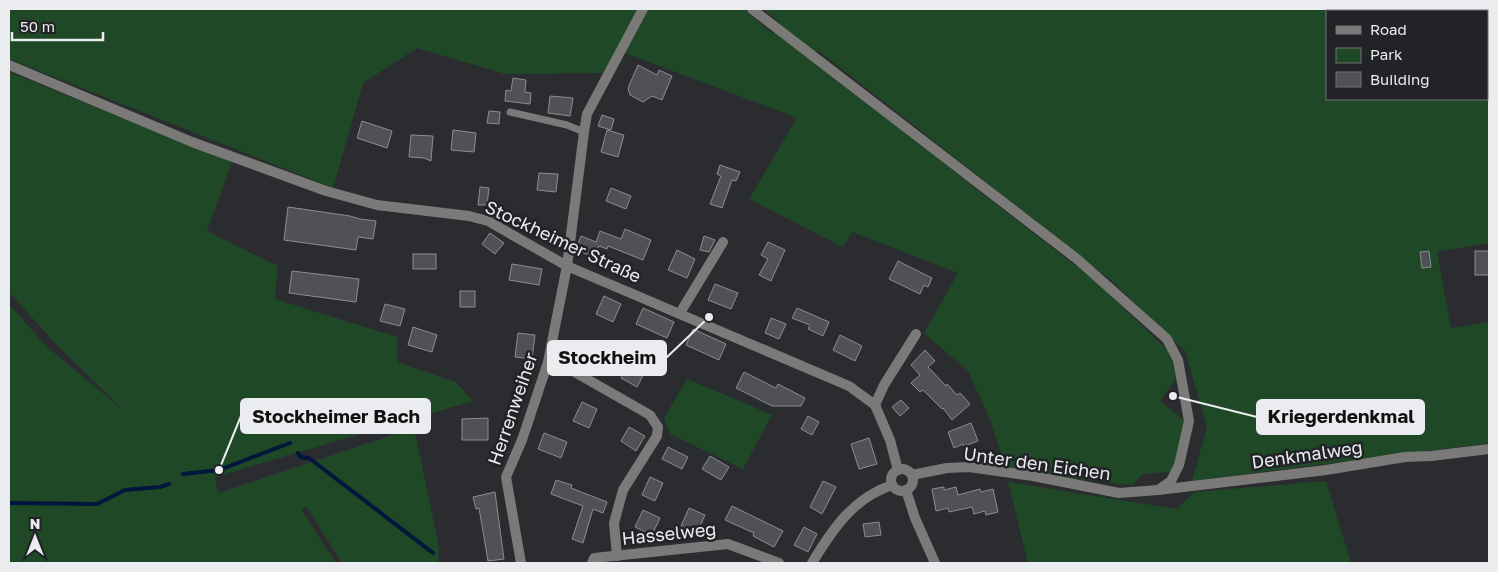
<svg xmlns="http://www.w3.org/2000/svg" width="1498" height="572" font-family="'Golos Text',sans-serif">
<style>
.green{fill:#1f4926;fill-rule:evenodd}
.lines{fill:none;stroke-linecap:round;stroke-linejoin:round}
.stream{stroke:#00163c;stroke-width:4}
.building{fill:#4f5155;stroke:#8b8d91}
.service{stroke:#7b7a78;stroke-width:7}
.minor{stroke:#7b7a78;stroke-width:10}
.tertiary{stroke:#7b7a78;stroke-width:10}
.labels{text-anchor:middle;stroke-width:5;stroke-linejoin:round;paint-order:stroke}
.street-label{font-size:18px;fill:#ebecef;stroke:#212326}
.leader{fill:none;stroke:#ebecef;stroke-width:2}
.callout-dot{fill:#ebecef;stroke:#212326;stroke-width:2}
.callout{fill:#ebecef;stroke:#ebecef;stroke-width:2}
.callout-label{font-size:19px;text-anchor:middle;font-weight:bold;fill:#111}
</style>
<rect width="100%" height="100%" fill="#2b2c30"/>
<g class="green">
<path d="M9,9H639L604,73L505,74L417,48L363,83L333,188L9,59Z"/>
<path d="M648,9H744L773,34L780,23L764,9H1489V243L1437,252L1451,328L1488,322L1489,328V443L1192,481L1207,427L1185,351L1112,281L818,50L808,58L1095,281L1178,360L1176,378L1160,401L1193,428L1181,471L1143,474L1132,485L1077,479L1005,467L990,419L968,371L924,333L958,273L852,232L843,247L749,199L797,118L625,53ZM1327,11H1487V99H1327Z"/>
<path d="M9,72L232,162L207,231L278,266L275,299L397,337V362L456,382L473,401L215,477L218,493L414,428L439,547L438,563H342L306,506L301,509L336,563H9V304L47,347L123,410L55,343L9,292Z"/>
<path d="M687,379L772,415L743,469L670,434L664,418Z"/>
<path d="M1326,481L1351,563H1028L1008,482L1176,509L1195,492Z"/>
</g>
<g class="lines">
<g class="stream">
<path d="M298,453L301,457L309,458L433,553"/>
<path d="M183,474L219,470L290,443"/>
<path d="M9,503L97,504L125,490L160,487L169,484"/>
</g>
</g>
<g class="building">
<path d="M638,65L657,75L659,70L672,76L662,100L652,96L643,102L630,95L628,88Z"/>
<path d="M513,78L526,80L525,92L531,93L530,104L505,101L506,90L511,91Z"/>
<path d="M550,96L573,98L570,116L548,113Z"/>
<path d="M489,111L500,112L499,124L487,123Z"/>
<path d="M602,115L614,119L611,130L598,126Z"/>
<path d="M362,121L392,131L387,148L357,138Z"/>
<path d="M453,130L476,133L474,152L451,150Z"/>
<path d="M607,130L624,135L618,157L601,152Z"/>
<path d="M411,135L433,136L431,161L424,158L409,157Z"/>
<path d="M720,165L740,172L736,181L732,180L722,208L710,204L721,176L717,174Z"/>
<path d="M539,173L558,174L556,192L537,190Z"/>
<path d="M480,187L489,188L487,205H478Z"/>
<path d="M611,188L631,196L626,209L606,201Z"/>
<path d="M288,207L350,216L360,219L376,221L373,239L358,237L356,250L284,240Z"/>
<path d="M625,229L651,240L643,260L608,246L607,249L599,246L594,257L576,250L581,236L596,242L600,231L621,239Z"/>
<path d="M490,233L504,243L495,254L482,244Z"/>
<path d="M704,236L715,240L709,252L700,250Z"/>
<path d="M768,242L785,250L771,281L759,275L768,259L761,255Z"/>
<path d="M677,250L695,259L687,278L668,270Z"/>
<path d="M1429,251L1431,267L1422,268L1420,252Z"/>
<rect x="1475" y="251" width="14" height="24"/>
<rect x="413" y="254" width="23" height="15"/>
<path d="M898,261L932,278L928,287L924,285L920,294L889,279Z"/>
<path d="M512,264L542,269L539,285L509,280Z"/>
<path d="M292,271L359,279L356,302L289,293Z"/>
<path d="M715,284L738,293L731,309L708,300Z"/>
<rect x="460" y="291" width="15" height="16"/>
<path d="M604,296L621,304L613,322L596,314Z"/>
<path d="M385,304L405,309L400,326L380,321Z"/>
<path d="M643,308L674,322L667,338L636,324Z"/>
<path d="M797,308L829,322L823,336L808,329L810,325L792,318Z"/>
<path d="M771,318L786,324L779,339L765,333Z"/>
<path d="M413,327L437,335L432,352L408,345Z"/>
<path d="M693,329L726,344L719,360L686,345Z"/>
<path d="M518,333L535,335L532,359L515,357Z"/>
<path d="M840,335L862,346L855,361L833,350Z"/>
<path d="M925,350L935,361L928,367L946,386L947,384L957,395L960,393L970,404L952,420L943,408L942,409L923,390L920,392L911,383L920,375L911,365Z"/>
<path d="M630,363L645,372L637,387L621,378Z"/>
<path d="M744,372L776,388L778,384L805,398L801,406H772L736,388Z"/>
<path d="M901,400L909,408L900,416L892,407Z"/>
<path d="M582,402L597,409L589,428L573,421Z"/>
<path d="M808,416L819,422L812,435L801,429Z"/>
<path d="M488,418V440H462V419Z"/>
<path d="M971,423L978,441L964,446L963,444L954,448L948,432Z"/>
<path d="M629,427L645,436L636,451L621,441Z"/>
<path d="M544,433L567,442L561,458L538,449Z"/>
<path d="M869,438L877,464L859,469L851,444Z"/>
<path d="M668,447L688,457L682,469L662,459Z"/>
<path d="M710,456L729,467L721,480L702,469Z"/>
<path d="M650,477L663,483L655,501L642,495Z"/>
<path d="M556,480L572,485L571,488L607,502L603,513L593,509L583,543L572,539L583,506L551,494Z"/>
<path d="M823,481L836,487L822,514L810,507Z"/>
<path d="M944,487V490L956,487L958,495L980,489L981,492L993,489L998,512L986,515L985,511L974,514L972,507L949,512L948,508L936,511L932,489Z"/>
<path d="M495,492L504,559L488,561L479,508L476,509L473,497Z"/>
<path d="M732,506L783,531L774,547L753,536L754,533L725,520Z"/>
<path d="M689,508L705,515L697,533L681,526Z"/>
<path d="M643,510L660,518L652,535L635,527Z"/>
<path d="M879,522L881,535L865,537L863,524Z"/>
<path d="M804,527L817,534L808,552L794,545Z"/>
</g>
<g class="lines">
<path class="service" d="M510,112L567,125L584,132"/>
<g class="minor">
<path d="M752,9L1077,259L1167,339L1178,360L1189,421L1179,465L1171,481L1158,490"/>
<path d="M680,313L723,242"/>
<path d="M548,362L571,370L650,415L658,427L657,436L623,490L614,523L617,556"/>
<path d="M875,405L884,385L916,334"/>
<path d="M912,475L947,468L969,467L1033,476L1119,493L1158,490L1326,470L1405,457L1431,456L1489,449"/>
<path d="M521,563L506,477L522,440L548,362L567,266L584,132L587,114L643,9"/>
<path d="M592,563L594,558L728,544L779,563"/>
<path d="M812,563C832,530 853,498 892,485"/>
</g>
<g class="tertiary">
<path d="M9,65L192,142L326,191L377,205L469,216L488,221L567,266L849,386L875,405L890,440L898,470"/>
<circle cx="902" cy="480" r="11"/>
<path d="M906,490L915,518L935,563"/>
</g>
</g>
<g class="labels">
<g class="street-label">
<text transform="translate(563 242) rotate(25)" y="6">Stockheimer Straße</text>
<text transform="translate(513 409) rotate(-71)" y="6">Herrenweiher</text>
<text transform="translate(1307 455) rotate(-8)" y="6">Denkmalweg</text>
<text transform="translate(1037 464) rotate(8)" y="6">Unter den Eichen</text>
<text transform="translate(669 534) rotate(-6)" y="6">Hasselweg</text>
</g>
</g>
<path class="leader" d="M709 317L666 358M219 470L241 416M1173 396L1257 417"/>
<g class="callout-dot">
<circle cx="709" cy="317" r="5"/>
<circle cx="219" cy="470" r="5"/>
<circle cx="1173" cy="396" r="5"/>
</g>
<g class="callout">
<rect x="548" y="341" width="118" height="34" rx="5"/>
<rect x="241" y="399" width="189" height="34" rx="5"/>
<rect x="1257" y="400" width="167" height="34" rx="5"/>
</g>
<g class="callout-label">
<text x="607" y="364">Stockheim</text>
<text x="336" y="423">Stockheimer Bach</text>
<text x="1341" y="423">Kriegerdenkmal</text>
</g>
<rect width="1498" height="572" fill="none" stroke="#ebecef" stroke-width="20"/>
<rect x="1326" y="10" width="162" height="90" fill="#212326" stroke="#727376"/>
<rect x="1336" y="26" width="25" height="8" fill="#7b7a78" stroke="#727376"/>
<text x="1370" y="35" font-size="15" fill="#ebecef">Road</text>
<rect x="1336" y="48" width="25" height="15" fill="#1f4926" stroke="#727376"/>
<text x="1370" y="60" font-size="15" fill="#ebecef">Park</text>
<rect x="1336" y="72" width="25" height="15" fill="#4f5155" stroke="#727376"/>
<text x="1370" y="85" font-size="15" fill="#ebecef">Building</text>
<g transform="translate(35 537)" stroke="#212326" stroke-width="4" paint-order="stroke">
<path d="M0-4L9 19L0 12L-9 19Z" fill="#ebecef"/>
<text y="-8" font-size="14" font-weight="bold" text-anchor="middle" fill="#ebecef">N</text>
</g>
<path d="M12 32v8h91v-8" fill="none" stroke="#ebecef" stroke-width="2.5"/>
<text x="20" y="32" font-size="15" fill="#ebecef" stroke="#212326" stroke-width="4" paint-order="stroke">50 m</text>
</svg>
